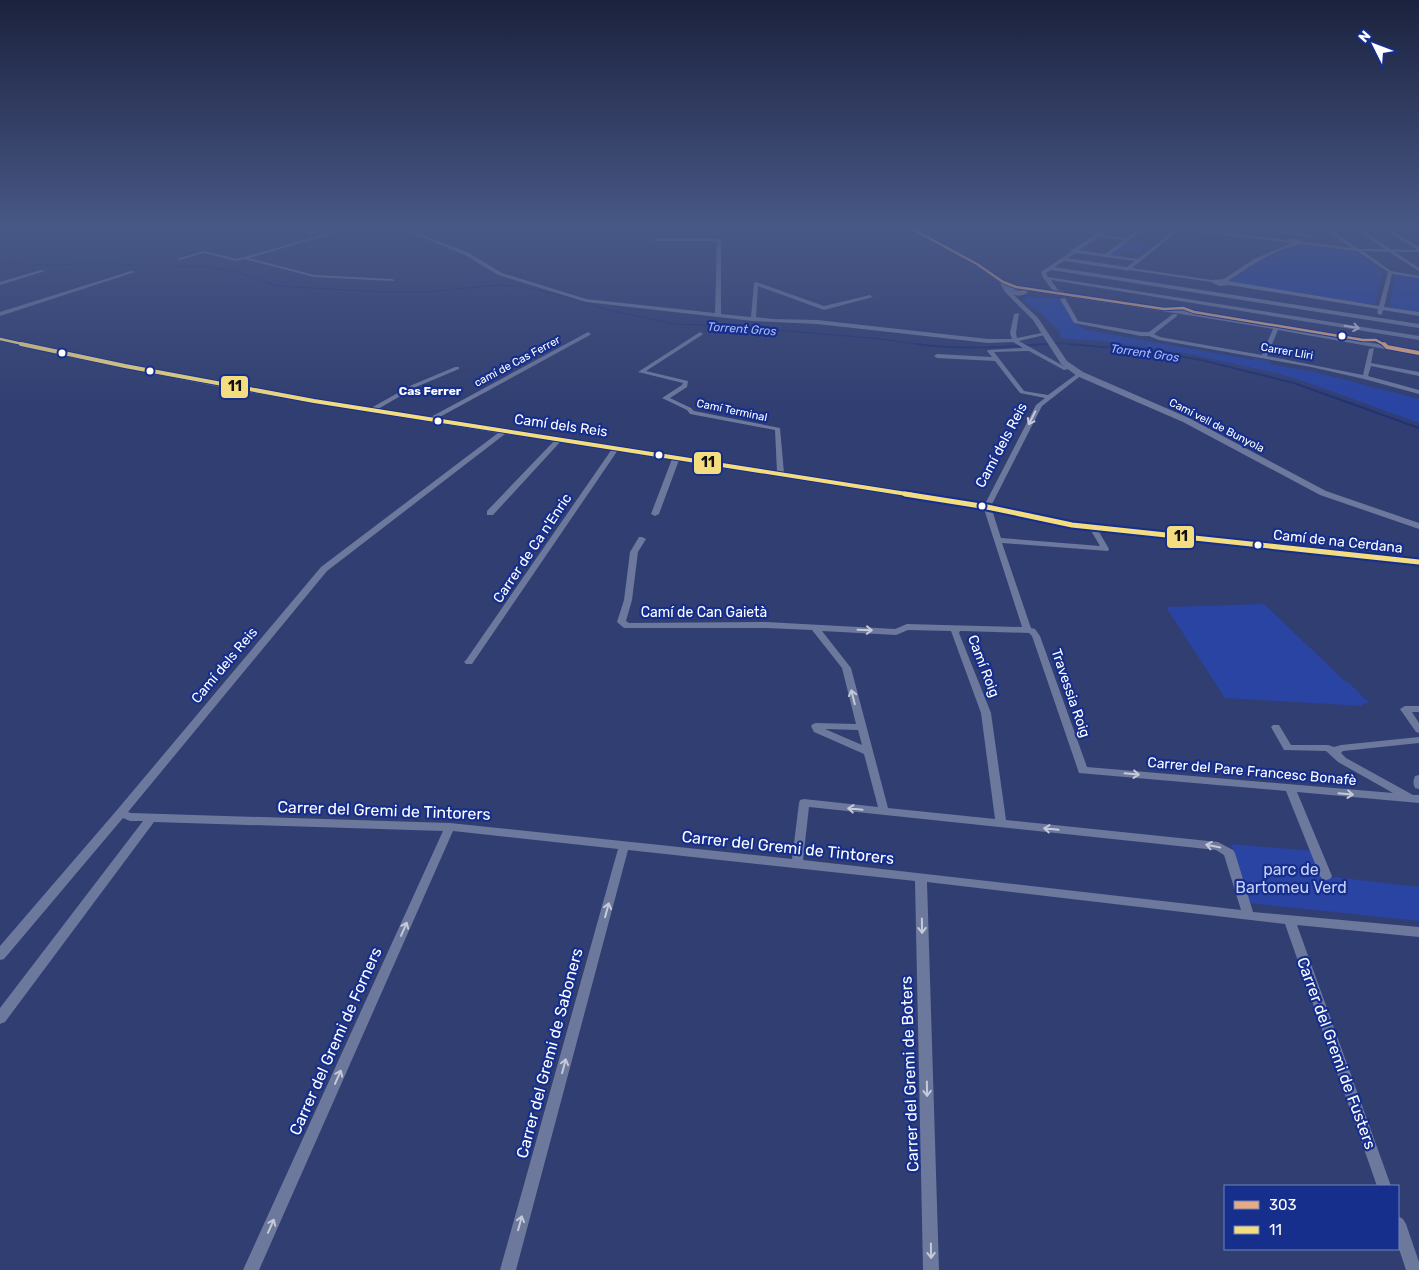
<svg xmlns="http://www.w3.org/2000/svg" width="1419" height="1270" font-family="Rubik,sans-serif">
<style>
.green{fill:#2944a3}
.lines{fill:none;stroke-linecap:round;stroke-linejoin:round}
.stream-far1{stroke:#203176;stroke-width:1}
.stream{stroke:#203176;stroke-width:2}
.minor{fill:#6d789d;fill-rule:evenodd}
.tertiary{fill:#6d789d;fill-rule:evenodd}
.bus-1-far1-casing{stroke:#162e8c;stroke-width:4.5}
.bus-1-casing{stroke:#162e8c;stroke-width:6}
.bus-2-far2-casing{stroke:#162e8c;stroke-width:4.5}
.bus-2-far1-casing{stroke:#162e8c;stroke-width:6}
.bus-2-casing{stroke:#162e8c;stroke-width:9}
.bus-1-far1{stroke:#e5ac83;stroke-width:2.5}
.bus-1{stroke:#e5ac83;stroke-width:4}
.bus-2-far2{stroke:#f3dd80;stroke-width:2.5}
.bus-2-far1{stroke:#f3dd80;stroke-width:4}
.bus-2{stroke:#f3dd80;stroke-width:5}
.oneway{stroke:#c5c9d8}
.bus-dot{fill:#fff;stroke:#162e8c;stroke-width:2}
.labels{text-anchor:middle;stroke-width:4.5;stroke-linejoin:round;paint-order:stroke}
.far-street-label{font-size:11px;fill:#fff;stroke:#162e8c}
.far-water-label{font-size:12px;font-style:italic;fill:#abbcf7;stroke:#162e8c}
.far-neighbourhood-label{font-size:12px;font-weight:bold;fill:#fff;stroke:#162e8c}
.street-label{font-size:14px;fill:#fff;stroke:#162e8c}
.near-street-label{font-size:16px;fill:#fff;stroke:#162e8c}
.near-park-label{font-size:16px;fill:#c6d2fb;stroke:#162e8c}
.line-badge{stroke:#162e8c;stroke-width:2}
.pale-badge-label{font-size:14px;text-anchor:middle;font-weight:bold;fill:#111}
</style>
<rect width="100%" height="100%" fill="#313e71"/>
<g class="green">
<path d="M1128,241L1149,245L1138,253L1123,251L1119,254L1124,255L1122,257L1110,255Z"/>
<path d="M1294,245L1355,251L1383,272L1375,304H1368L1236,283L1229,280L1236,278L1258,262Z"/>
<path d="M1395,274L1419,278V313L1389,308Z"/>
<path d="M1030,297L1063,299L1076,324L1086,330L1253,360L1254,358L1271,361L1270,364L1315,372L1419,399V423L1300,380L1275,373L1186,353L1110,342L1060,338V332L1042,314L1024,302L1025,298Z"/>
<path d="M1264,604L1347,683L1348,682L1369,703L1362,704L1363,706L1225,698L1166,607Z"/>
<path d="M1231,844L1316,851L1326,876L1419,887V921L1250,903Z"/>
</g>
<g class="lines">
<g class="stream-far1">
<path d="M0,261L29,265L104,264L207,267L235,271L277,286L385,292H426L498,285L519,286L575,299L608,310L675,324L730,326L881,339L924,345"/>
<path d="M1033,345L1058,343L1081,345"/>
</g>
<g class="stream">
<path d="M915,344C960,350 1004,347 1048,344"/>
<path d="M1067,344L1150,351L1201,360L1294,383L1419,428"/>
<path d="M672,456L705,461"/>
</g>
<g class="minor">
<path d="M343,229H348L249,258L314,275L392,279L394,280V281L314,277L244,259L237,261L204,253L179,260L177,259L204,251L237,259Z"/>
<path d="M402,229H407L469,253L502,273L586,299L715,313L717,241H655L653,240L655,239H719L721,240V314L751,317L754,283L756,282L824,306L870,295L873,297L824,310L758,286L756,317L773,319L817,320L988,339H1012L1010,333L1014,314L1019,313L1016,333L1017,338L1046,332L1049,334L1019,341L1069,369L1064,370L1029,351L994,352L1024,391L1048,395L1078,373L1083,374L1042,406L991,506L1072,523L1419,560V564L1098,530L1109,549L1108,551L1002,543L1031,628L1035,629L1040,636L1087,767L1393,793L1338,762L1326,751L1284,750L1271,727L1273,725H1279L1291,745H1328L1334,747L1341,745L1419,737V743L1343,751L1341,753L1346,758L1413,795H1419V803L1297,792L1332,876L1330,879L1326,880L1322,879L1320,876L1286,791L1079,773L1032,636L1029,633L962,631H960L959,633L991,713L1006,820L1218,842L1233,850L1235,853L1253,912L1419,927V937L1297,925L1391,1186H1377L1285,924L927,882L939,1270H923L915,881L628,850L516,1270H500L618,849L453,831L259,1270H243L443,831L154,822L5,1022L0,1024V1008L143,821H130L123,818L4,959L0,960V946L117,810L321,567L498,433L230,389L73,358L0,341V337L73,354L230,385L371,408L412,385L455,367H459V369L416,387L378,409L429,418L588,332L591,334L590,335L436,419L777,472L775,430L690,414L687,410L662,398L682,385L683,383L638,372L700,332L703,334L702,335L646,371L688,381L687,387L670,398L691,408L694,411L780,428L784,473L985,504L1036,405L1045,398L1020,393L995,361L937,358L934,356L937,354L992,357L987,351L988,350L1023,348L1013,342L988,343L817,324L753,321L586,302L498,275L465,255ZM505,434L555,440L487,511V515H493L561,441L612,449L466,660L464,662L466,664H472L618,450L672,459L651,514L655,516L659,514L679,460L984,509L1022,627L907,624L895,629L766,622L629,623L626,621L632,600L638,552L646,539L642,537H639L630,552L624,600L617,622L624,628H766L812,630L842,668L856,724L816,723L813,724L811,726L814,732L864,754L878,807L804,799L800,800L799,803L792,859L450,823L131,813L128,812L327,571ZM992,510L1072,527L1090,529L1100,546L1001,538ZM908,630L951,631L981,713L995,819L888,808L851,668L822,631L896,635ZM825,729L858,730L862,745ZM809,807L1216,850L1224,855L1241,910L803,860Z"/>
<path d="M1105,229H1109L1102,234L1127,238L1140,229H1144L1110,255L1138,259L1176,229H1180L1132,268L1212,280L1224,279L1254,259L1290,244L1285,242L1184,230L1182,229L1286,240L1295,239L1303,242L1352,248L1327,231L1329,229L1359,249H1385L1356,229H1360L1391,249L1417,250L1385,229H1389L1419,247V252H1395L1419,268V271L1389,252L1363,251L1391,271L1419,276V278L1392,274L1384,307L1419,312V316L1383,310L1382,314L1380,315L1377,313L1378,309L1229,285L1220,286L1211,282L1129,270L1126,271L1124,270L1064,261L1054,267L1419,324V328L1051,270L1046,273L1048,277L1419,336V340L1051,280L1058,290L1065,292V294L1194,312L1419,351V355L1278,330L1267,356L1363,375L1369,349L1374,348L1371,363L1419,372V376L1371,366L1368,376L1419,390V394L1364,379L1311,367L1159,340L1149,336H1141L1074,323L1060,299L1065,298L1078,321L1141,332H1149L1173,314H1177V316L1154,334L1160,337L1262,355L1273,329L1194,316L1022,290V289L1024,288L1054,292L1043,278L1041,272L1071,252V250ZM1099,237L1124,240L1105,254L1079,250ZM1302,244L1357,251L1388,272L1379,306L1228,281C1249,267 1276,248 1302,244ZM1076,253L1135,261L1127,267L1067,258Z"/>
<path d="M1253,229H1262L1314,236L1312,237Z"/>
<path d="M41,270L45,271L0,285V282Z"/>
<path d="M131,271L135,272L0,316V312Z"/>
<path d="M1405,706H1419V712H1412L1419,723V733L1416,732L1400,709Z"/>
<path d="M1419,775V789L1415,788C1413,784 1413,780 1415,776Z"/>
<path d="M1398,1216L1403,1219L1406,1224L1419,1262V1270H1406L1398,1246Z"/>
</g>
<path class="tertiary" d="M910,229H915L979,263L1005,281L1023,287L1028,292C1024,296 1019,296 1014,295L1038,318L1067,361L1083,372L1189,418L1326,491L1419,523V529L1320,495L1183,422L1077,376L1061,364L1033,320L1005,292L1000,283L975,265ZM1010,290H1019L1021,291Z"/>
<defs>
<path id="bus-1-far1" d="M912,229L977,264L1003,282L1016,287L1164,309L1183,308L1194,312L1363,340H1376L1385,345"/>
<path id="bus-1" d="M1384,344L1387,347L1419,353"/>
<path id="bus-2-far2" d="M0,339L27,345"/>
<path id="bus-2-far1" d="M21,344L125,366L314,401L913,495"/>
<path id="bus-2" d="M905,494L987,507L1072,525L1419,562"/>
</defs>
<use href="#bus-1-far1" class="bus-1-far1-casing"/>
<use href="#bus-1" class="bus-1-casing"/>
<use href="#bus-2-far2" class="bus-2-far2-casing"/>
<use href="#bus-2-far1" class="bus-2-far1-casing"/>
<use href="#bus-2" class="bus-2-casing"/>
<use href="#bus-1-far1" class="bus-1-far1"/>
<use href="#bus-1" class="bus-1"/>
<use href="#bus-2-far2" class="bus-2-far2"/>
<use href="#bus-2-far1" class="bus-2-far1"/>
<use href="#bus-2" class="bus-2"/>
</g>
<defs><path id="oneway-shaft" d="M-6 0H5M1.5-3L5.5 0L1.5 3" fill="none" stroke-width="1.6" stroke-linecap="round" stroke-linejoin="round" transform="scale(1.25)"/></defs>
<g class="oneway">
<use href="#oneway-shaft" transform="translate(1352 327) rotate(10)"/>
<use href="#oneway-shaft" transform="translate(1032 418) rotate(117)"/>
<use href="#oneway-shaft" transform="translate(865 630) rotate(2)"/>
<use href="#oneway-shaft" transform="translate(853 697) rotate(-104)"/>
<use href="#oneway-shaft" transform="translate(1132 774) rotate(5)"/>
<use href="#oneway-shaft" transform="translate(1346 794) rotate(5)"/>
<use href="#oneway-shaft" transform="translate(855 809) rotate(-174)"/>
<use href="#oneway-shaft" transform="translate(1051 829) rotate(-174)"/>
<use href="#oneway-shaft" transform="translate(1213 846) rotate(-169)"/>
<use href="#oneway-shaft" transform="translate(607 910) rotate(-75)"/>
<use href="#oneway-shaft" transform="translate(922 926) rotate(89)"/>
<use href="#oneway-shaft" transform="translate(404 929) rotate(-66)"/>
<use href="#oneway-shaft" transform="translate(564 1066) rotate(-75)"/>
<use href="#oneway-shaft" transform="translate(338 1077) rotate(-66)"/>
<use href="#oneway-shaft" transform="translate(927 1089) rotate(89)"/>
<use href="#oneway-shaft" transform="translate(520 1223) rotate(-75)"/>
<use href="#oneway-shaft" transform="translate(271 1226) rotate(-66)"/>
<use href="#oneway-shaft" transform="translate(931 1251) rotate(89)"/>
</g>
<linearGradient id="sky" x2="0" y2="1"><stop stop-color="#1b223e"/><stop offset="0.56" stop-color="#485886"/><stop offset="1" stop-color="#485886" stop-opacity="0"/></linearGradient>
<rect width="1419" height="406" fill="url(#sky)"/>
<g class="bus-dot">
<circle cx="1342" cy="336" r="4.5"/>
<circle cx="62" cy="353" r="4.5"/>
<circle cx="150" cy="371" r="4.5"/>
<circle cx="438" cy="421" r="4.5"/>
<circle cx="659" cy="455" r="4.5"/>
<circle cx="982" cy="506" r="4.5"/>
<circle cx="1258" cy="545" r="4.5"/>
</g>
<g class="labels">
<g class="far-street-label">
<text transform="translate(1287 351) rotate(10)" y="4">Carrer Lliri</text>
<text transform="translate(517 361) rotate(-28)" y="4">camí de Cas Ferrer</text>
<text transform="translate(732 410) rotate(12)" y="4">Camí Terminal</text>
<text transform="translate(1217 425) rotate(27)" y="4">Camí vell de Bunyola</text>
</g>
<g class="far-water-label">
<text transform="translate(742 329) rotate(4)" y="4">Torrent Gros</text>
<text transform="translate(1145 353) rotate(8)" y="4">Torrent Gros</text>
</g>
<g class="far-neighbourhood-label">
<text x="430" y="395">Cas Ferrer</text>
</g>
<g class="street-label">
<text transform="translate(561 425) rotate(8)" y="5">Camí dels Reis</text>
<text transform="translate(1001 445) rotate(-62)" y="5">Camí dels Reis</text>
<text transform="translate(1338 541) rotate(6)" y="5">Camí de na Cerdana</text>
<text transform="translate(532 548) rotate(-56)" y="5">Carrer de Ca n'Enric</text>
<text x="704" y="617">Camí de Can Gaietà</text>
<text transform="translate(224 665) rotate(-50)" y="5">Camí dels Reis</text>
<text transform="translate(984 666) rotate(69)" y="5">Camí Roig</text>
<text transform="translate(1071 693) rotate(71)" y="5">Travessia Roig</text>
<text transform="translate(1252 771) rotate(5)" y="5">Carrer del Pare Francesc Bonafè</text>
</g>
<g class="near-street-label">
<text transform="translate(384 810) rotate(2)" y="6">Carrer del Gremi de Tintorers</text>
<text transform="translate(788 847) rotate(6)" y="6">Carrer del Gremi de Tintorers</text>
<text transform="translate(335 1041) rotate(-66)" y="6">Carrer del Gremi de Forners</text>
<text transform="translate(549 1053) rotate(-75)" y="6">Carrer del Gremi de Saboners</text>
<text transform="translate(1337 1053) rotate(70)" y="6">Carrer del Gremi de Fusters</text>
<text transform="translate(909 1074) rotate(-92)" y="6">Carrer del Gremi de Boters</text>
</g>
<g class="near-park-label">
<text x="1291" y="875">parc de<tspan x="1291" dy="18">Bartomeu Verd</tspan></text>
</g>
</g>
<g class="line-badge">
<rect x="220" y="375" width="29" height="24" rx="5" fill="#f3dd80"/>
<rect x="693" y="451" width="29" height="24" rx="5" fill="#f3dd80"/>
<rect x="1166" y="525" width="29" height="24" rx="5" fill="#f3dd80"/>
</g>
<g class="pale-badge-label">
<text x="235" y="391">11</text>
<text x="708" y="467">11</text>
<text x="1181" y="541">11</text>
</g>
<rect x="1224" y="1185" width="175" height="65" fill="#162e8c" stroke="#7382ba"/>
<rect x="1234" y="1201" width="25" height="8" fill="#e5ac83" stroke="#7382ba"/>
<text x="1269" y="1210" font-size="15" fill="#ffffff">303</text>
<rect x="1234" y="1226" width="25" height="8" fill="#f3dd80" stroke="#7382ba"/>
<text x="1269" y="1235" font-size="15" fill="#ffffff">11</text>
<g transform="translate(1374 45) rotate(312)" stroke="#162e8c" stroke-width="4" paint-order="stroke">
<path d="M0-4L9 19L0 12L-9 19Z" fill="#ffffff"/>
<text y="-8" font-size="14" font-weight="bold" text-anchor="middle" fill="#ffffff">N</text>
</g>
</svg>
